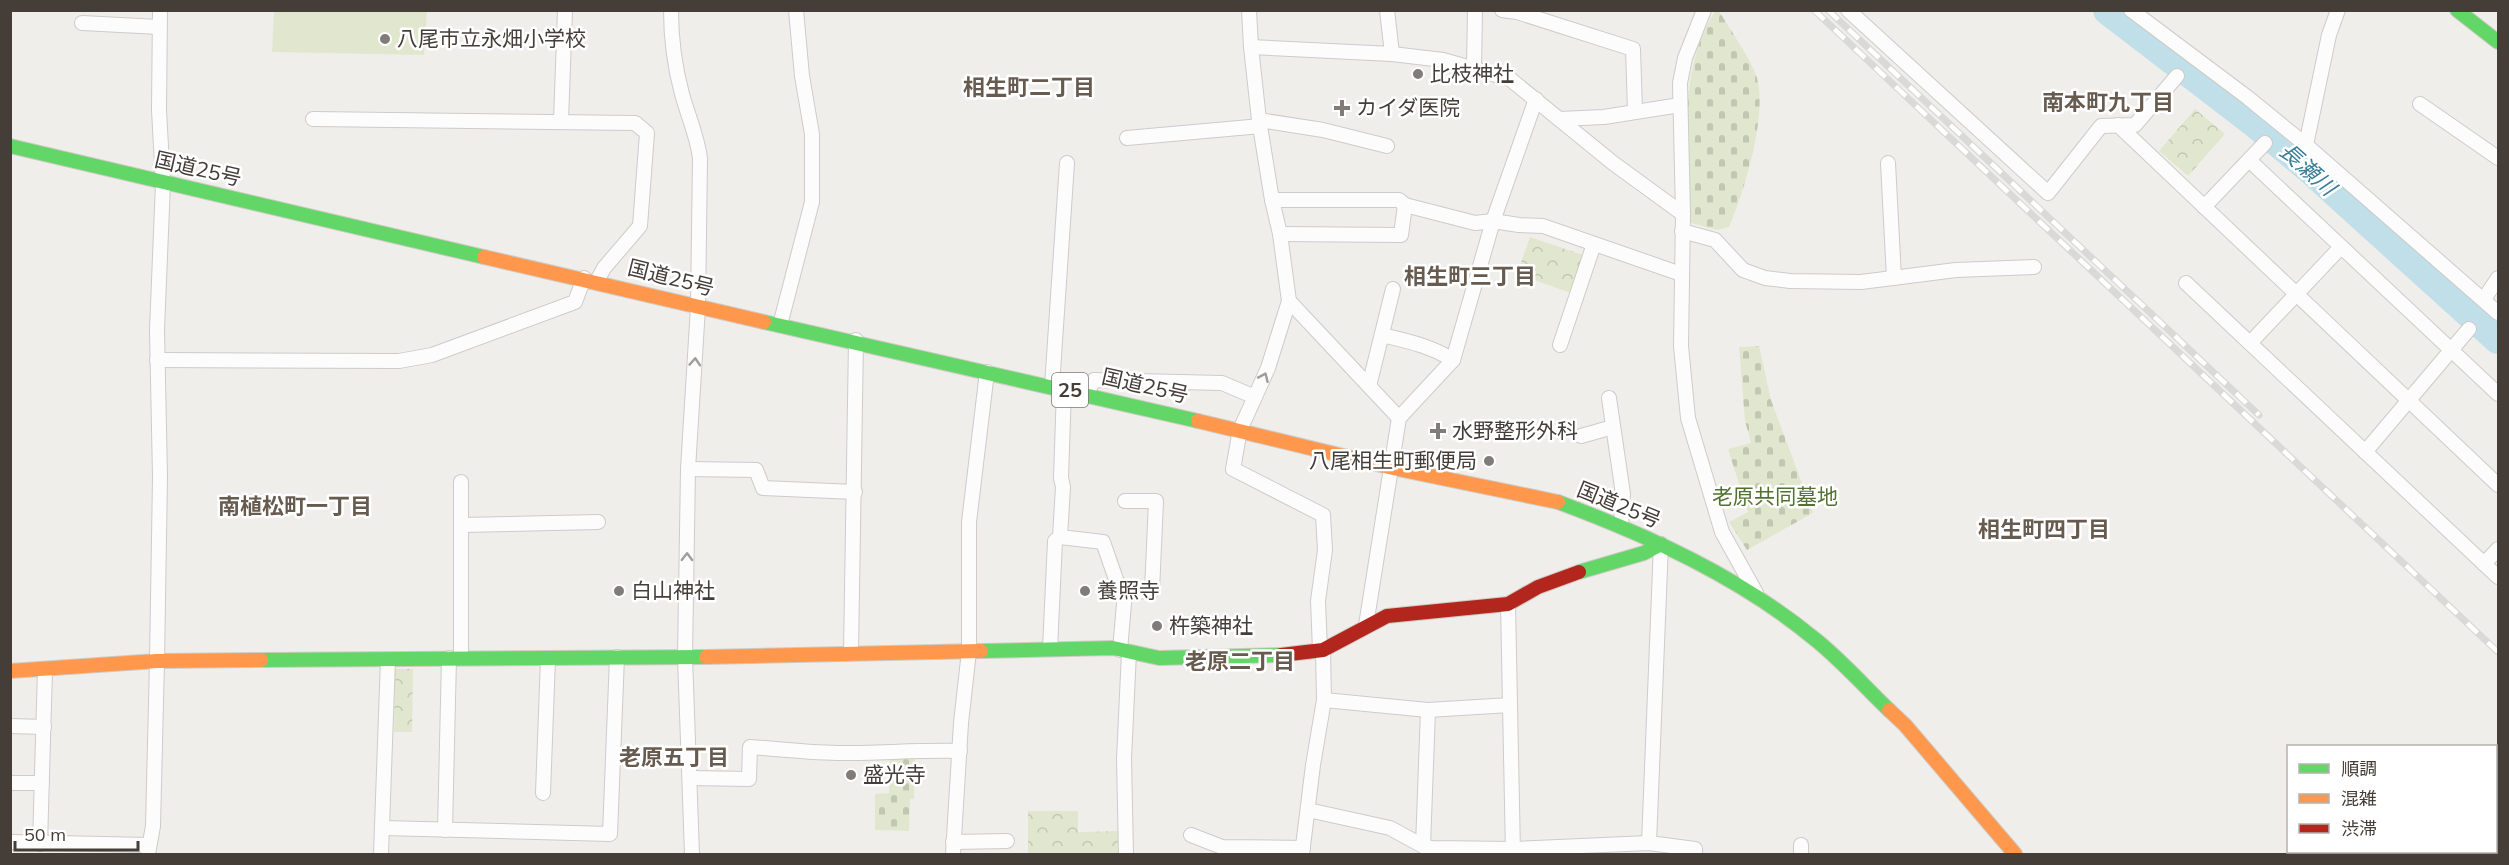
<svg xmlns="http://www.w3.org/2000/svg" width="2509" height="865" font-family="Mulish,'Noto Sans JP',sans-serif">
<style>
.grass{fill:#e1e7ce}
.cemetery{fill:url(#cemetery-stones)}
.park{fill:url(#park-crowns)}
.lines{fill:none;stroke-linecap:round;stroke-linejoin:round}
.river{stroke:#c0dfe9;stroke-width:30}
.street-casing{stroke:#cecbc9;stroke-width:16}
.fast-casing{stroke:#d0cbc4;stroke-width:16}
.slow-casing{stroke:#d0cbc4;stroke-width:16}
.jam-casing{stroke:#d0cbc4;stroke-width:16}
.street{stroke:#fdfcfc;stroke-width:14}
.fast{stroke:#63d668;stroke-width:14}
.slow{stroke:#ff974d;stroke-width:14}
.jam{stroke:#b3261e;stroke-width:14}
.rail-casing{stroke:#d9d9d8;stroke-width:7}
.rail{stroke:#fff;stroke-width:4.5;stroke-dasharray:14;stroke-linecap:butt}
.oneway{stroke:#a19d9a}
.poi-dot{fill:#817c77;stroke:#fff;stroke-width:2}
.labels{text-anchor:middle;stroke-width:5;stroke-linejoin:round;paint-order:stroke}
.shield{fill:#fff;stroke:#7d7874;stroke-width:1.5}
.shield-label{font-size:20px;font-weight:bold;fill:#453e38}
.poi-label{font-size:21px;fill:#453e38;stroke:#fff;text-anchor:start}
.street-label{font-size:21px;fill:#453e38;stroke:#fff}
.park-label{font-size:21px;fill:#537131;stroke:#fff}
.neighbourhood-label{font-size:22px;font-weight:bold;fill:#675b50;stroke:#fff}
.water-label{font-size:22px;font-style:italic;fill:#397d97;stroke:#fff}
</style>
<defs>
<pattern id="cemetery-stones" width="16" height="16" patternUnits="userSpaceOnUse" patternTransform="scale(1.5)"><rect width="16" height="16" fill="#e1e7ce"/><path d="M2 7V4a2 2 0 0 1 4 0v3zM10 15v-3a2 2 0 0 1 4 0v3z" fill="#c2c7b2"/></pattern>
<pattern id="park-crowns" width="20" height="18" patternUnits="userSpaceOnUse" patternTransform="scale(1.5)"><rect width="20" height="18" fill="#e1e7ce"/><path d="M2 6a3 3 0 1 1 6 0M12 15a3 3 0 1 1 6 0" fill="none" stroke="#c2c7b2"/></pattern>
</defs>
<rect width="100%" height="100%" fill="#f0eeeb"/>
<path class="grass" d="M274,11H427L424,55L272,52Z"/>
<g class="cemetery">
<path d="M1715,11H1719C1730,30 1748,54 1756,75C1769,112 1744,193 1729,227L1717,230L1691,223C1689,149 1675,77 1715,11Z"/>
<path d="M1759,346L1771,400L1813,513L1747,550L1729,522L1748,512L1728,449L1751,443L1745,421L1739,347Z"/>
<path d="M890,756H915L914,799H910L909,831L875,830V794L889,793Z"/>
</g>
<g class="park">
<path d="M2195,109L2225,134L2188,176L2159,151Z"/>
<path d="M1530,237L1583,255L1571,293L1517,274Z"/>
<path d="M395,669H413L412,732H394Z"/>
<path d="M1028,811H1078V832L1120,831V854H1028Z"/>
</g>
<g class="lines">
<path class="river" d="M2108,10L2254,122L2309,168L2498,339"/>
<defs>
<g id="street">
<path d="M671,10C671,38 675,68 682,94C688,116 697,135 700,158L698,307L688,469L685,657L692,854"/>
<path d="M1249,10L1251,47L1259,120L1272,200L1280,234L1289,301L1268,368L1240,430L1233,469L1323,515L1325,550L1318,601L1320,650"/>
<path d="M1387,10L1392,54"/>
<path d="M1502,10L1517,12L1633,49L1635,111"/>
<path d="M1704,10L1685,58L1680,83L1683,214L1681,346L1688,418L1722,532L1756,593"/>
<path d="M1848,10L2048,193L2101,126L2135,125L2177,76"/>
<path d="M2131,10L2247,97L2306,145"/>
<path d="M2338,10L2329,35L2306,145L2498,313"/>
<path d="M82,23L159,27"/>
<path d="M1251,47L1392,54L1443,60L1510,79L1613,163L1683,214"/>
<path d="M1474,68L1475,10"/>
<path d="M2420,104L2498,158"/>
<path d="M313,119L635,123L647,133L640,226L604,268L597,281"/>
<path d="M1559,119L1604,117L1680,105"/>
<path d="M1259,120L1323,130L1387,146"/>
<path d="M561,121L565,10"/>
<path d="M2118,125L2498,485"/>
<path d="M1127,138L1261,126"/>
<path d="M2249,160L2498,394"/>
<path d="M1888,163L1894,278"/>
<path d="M1272,200H1399L1405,205L1475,223L1493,221L1519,225L1543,226L1681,274"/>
<path d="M2204,207L2265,143"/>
<path d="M1682,231L1715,240L1743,270L1765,278L1790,281L1861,282L1956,270L2034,267"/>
<path d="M1280,234L1401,235L1405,205"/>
<path d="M2186,283L2498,577"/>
<path d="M2484,299L2498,278"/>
<path d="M1289,301L1399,418"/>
<path d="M780,325L812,202V134L802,76L796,10"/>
<path d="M1382,335C1407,341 1431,346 1453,360"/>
<path d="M2250,343L2341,247"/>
<path d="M1560,345L1594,244"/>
<path d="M157,360L399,361L432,355L575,302L584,278"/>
<path d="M1052,386L1067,163"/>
<path d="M1369,386L1393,289"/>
<path d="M1064,389L1061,478L1063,487L1060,537L1103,542L1119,588L1125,592L1152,591L1156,501H1125"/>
<path d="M1086,394L1094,380L1222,383L1255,397"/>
<path d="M1609,398L1623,494L1621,526"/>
<path d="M1581,436L1613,427"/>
<path d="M2365,452L2469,329"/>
<path d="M688,469L756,470L763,488L855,492"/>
<path d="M461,482V658"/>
<path d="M461,525L598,522"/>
<path d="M2484,564L2498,549"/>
<path d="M1508,604L1513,854"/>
<path d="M1366,625L1399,418L1453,360L1493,221L1536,99"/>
<path d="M1050,649L1055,541L1060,537"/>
<path d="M1120,650L1125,592"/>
<path d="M851,653L856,340"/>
<path d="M1324,700L1428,710L1510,705"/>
<path d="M10,726L44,727"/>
<path d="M690,778L749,779L750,747C781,749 812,753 843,753C882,753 920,750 960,751"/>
<path d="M10,783H42"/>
<path d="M543,793L548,658"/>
<path d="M1308,810L1390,828L1423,846L1432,848L1513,849L1649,843L1695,849V854"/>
<path d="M383,828L610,834L617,657"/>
<path d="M445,830L449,658"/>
<path d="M1191,835L1222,847L1303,848"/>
<path d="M10,842L149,845"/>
<path d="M953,842L1007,841"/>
<path d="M1649,843L1661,544"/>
<path d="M40,844L45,670"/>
<path d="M1423,846L1428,710"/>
<path d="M148,854L153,826L157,661L160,477L157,330L163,183L159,110L160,10"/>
<path d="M381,854L388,659"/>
<path d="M953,854L961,723L969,651V522L987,372"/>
<path d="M1126,854L1124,759L1129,652"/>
<path d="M1302,854L1313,765L1324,700L1323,650"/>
<path d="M1801,854V845"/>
</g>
<g id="fast">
<path d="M2457,10L2498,42"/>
<path d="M10,146L484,257"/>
<path d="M764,322L1198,421"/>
<path d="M1558,502C1649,536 1740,577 1816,640C1842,661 1865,687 1889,710"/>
<path d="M1579,572L1644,553L1661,544"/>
<path d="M981,651L1113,648L1159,658L1281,655"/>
<path d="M261,660L706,657"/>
</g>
<g id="slow">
<path d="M484,257L764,322"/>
<path d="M1198,421L1393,468L1558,502"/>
<path d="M706,657L981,651"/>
<path d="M10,671L157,661L261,660"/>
<path d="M1889,710L1905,725L2015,854"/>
</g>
<path id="jam" d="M1281,655L1323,650L1387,616L1508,604L1538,587L1579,572"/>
</defs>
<use href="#street" class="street-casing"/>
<use href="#fast" class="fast-casing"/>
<use href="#slow" class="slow-casing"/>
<use href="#jam" class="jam-casing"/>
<use href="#street" class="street"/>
<use href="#fast" class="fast"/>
<use href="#slow" class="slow"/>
<use href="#jam" class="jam"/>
<defs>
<g id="rail">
<path d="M1814,10L2498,652"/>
<path d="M1828,10L2259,415"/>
</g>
</defs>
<use href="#rail" class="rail-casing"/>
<use href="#rail" class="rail"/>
</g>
<defs><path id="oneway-chevron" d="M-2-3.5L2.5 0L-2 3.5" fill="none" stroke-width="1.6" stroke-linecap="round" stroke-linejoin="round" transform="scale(1.5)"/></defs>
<g class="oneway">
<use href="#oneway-chevron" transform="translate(695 362) rotate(-86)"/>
<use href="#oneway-chevron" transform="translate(1264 377) rotate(-66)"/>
<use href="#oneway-chevron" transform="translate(687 557) rotate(-89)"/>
</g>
<g class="poi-dot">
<circle cx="385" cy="39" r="6"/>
<circle cx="1418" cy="74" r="6"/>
<path d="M1339 99h6v6h6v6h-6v6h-6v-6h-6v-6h6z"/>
<path d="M1435 422h6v6h6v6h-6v6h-6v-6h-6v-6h6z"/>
<circle cx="1489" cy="461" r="6"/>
<circle cx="619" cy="591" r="6"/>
<circle cx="1085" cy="591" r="6"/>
<circle cx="1157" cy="626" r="6"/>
<circle cx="851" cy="775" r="6"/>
</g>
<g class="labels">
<rect class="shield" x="1052" y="373" width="36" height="34" rx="4.5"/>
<g class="shield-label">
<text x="1070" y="397">25</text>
</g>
<g class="poi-label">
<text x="397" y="46">八尾市立永畑小学校</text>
<text x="1430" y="81">比枝神社</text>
<text x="1356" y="115">カイダ医院</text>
<text x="1452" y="438">水野整形外科</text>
<text x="1477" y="468" text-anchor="end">八尾相生町郵便局</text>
<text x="631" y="598">白山神社</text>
<text x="1097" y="598">養照寺</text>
<text x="1169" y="633">杵築神社</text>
<text x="863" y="782">盛光寺</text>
</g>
<g class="street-label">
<text transform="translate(198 169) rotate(13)" y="7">国道25号</text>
<text transform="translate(671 278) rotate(14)" y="7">国道25号</text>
<text transform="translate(1145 386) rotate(13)" y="7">国道25号</text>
<text transform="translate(1619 505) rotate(22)" y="7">国道25号</text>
</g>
<g class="park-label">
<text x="1775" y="504">老原共同墓地</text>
</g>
<g class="neighbourhood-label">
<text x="1029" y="95">相生町二丁目</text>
<text x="2108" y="110">南本町九丁目</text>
<text x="1470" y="284">相生町三丁目</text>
<text x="295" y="514">南植松町一丁目</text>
<text x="2044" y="537">相生町四丁目</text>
<text x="1240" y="669">老原二丁目</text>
<text x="674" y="765">老原五丁目</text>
</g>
<g class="water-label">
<text transform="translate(2308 169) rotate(42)" y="8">長瀬川</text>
</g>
</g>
<rect width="2509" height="865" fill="none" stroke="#453e38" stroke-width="24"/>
<rect x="2287" y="745" width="210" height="108" fill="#ffffff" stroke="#b5b2af" stroke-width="1.5"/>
<rect x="2299" y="764" width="30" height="9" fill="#63d668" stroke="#b5b2af" stroke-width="1.5"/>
<text x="2341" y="775" font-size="18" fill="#453e38">順調</text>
<rect x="2299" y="794" width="30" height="9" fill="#ff974d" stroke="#b5b2af" stroke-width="1.5"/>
<text x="2341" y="805" font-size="18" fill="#453e38">混雑</text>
<rect x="2299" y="824" width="30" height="9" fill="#b3261e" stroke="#b5b2af" stroke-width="1.5"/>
<text x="2341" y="835" font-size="18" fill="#453e38">渋滞</text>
<path d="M15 841v9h123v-9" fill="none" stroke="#453e38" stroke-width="3"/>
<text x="24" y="841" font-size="18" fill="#453e38" stroke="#ffffff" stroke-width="4.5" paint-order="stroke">50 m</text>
</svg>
